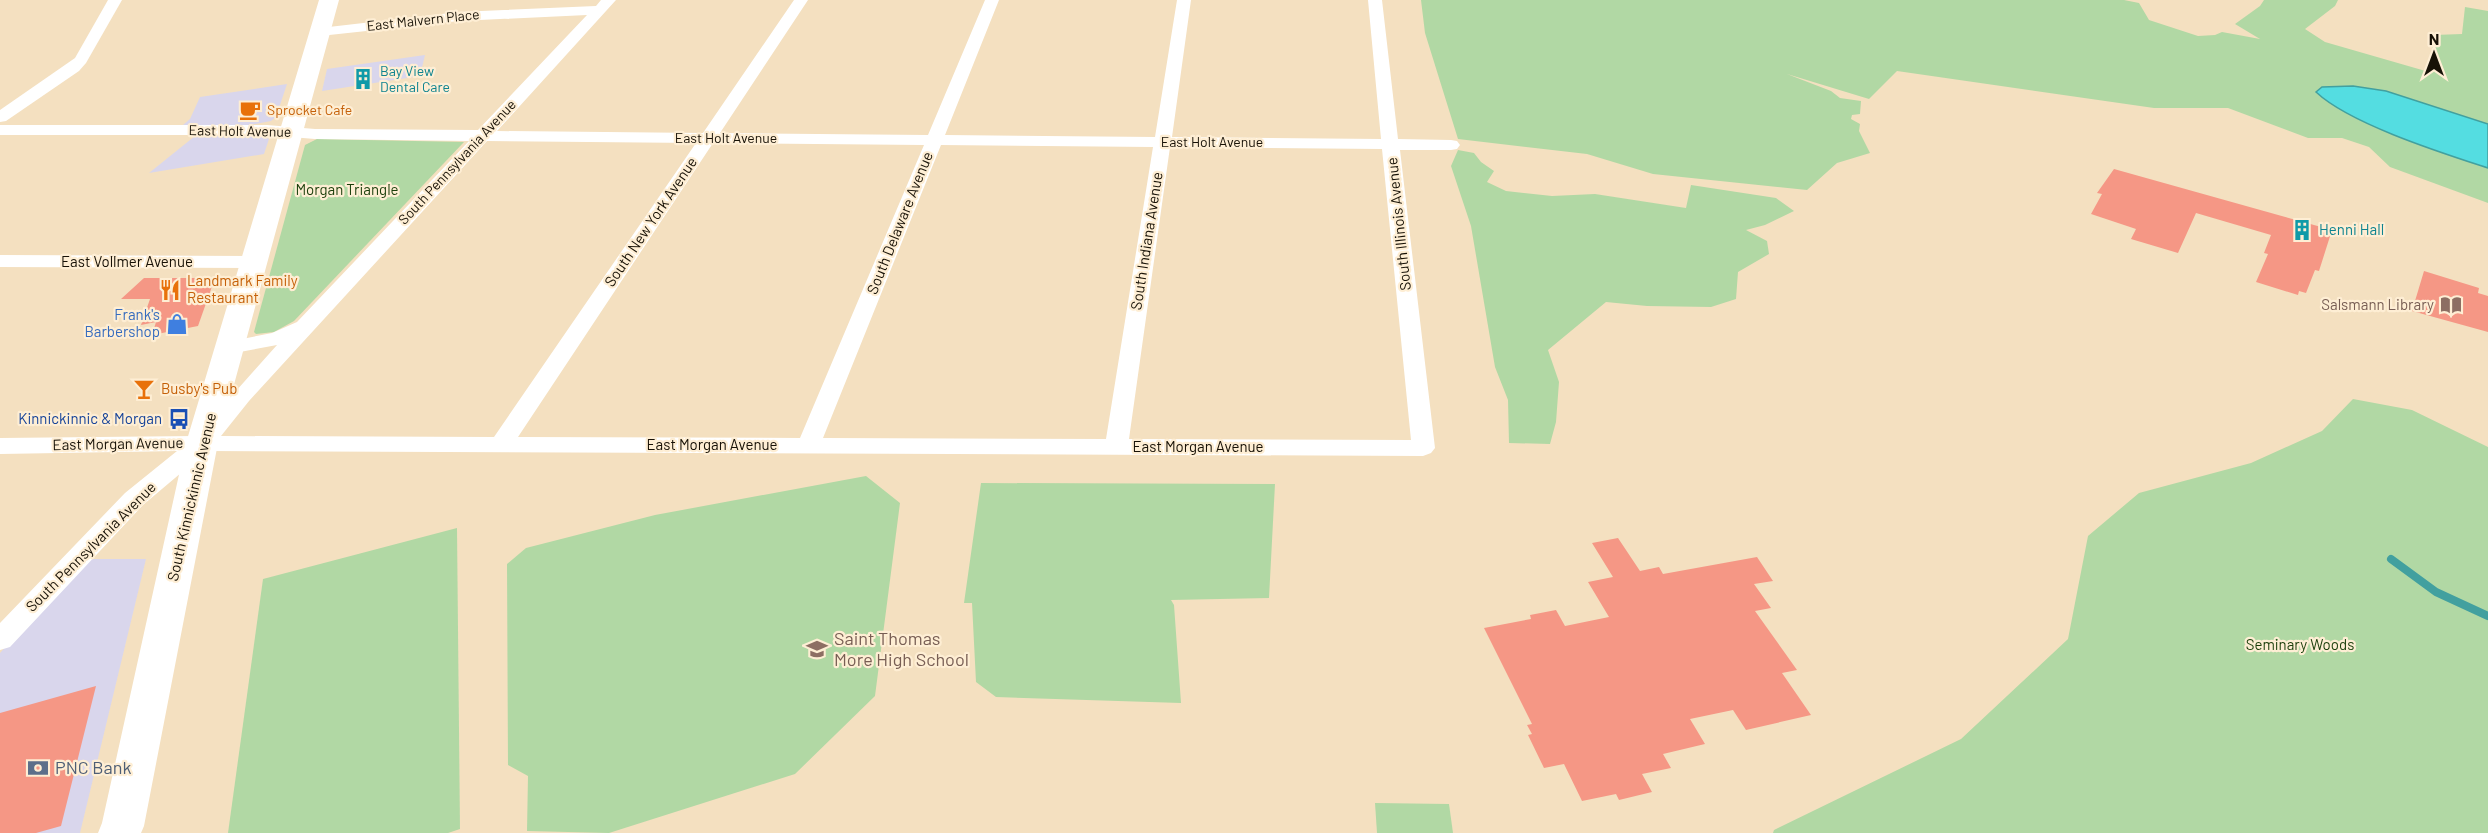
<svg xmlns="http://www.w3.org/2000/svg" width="2488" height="833" font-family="Barlow,sans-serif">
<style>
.commercial{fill:#d9d6ec}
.green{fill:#b1d8a4}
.water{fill:#54dde1;stroke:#42a09f;stroke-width:1.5}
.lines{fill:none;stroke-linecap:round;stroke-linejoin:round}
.stream{stroke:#42a09f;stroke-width:8}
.building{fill:#f59785}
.minor{fill:#fff;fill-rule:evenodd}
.secondary{fill:#fff;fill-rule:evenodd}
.labels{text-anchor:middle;stroke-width:4.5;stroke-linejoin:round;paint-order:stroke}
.far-street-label{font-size:14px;fill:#171106;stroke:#feeed4}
.far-culture-label{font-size:14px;fill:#0d838f;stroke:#feeed4;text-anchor:start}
.far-food-label{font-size:14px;fill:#c56008;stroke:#feeed4;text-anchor:start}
.park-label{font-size:15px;fill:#1b3f0b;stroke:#feeed4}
.street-label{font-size:15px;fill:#171106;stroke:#feeed4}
.culture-label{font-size:15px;fill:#0d838f;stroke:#feeed4;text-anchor:start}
.food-label{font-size:15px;fill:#c56008;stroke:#feeed4;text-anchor:start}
.education-label{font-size:15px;fill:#785e54;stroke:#feeed4;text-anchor:end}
.shop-label{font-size:15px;fill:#366cbe;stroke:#feeed4;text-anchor:end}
.transit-label{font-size:15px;fill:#164399;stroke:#feeed4;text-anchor:end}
.near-education-label{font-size:18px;fill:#785e54;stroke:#feeed4;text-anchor:start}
.near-service-label{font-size:18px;fill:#4e5e75;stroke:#feeed4;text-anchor:start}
</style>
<rect width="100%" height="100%" fill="#f4e0c0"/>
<g class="commercial">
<path d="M425,55L420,76L322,91L327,69Z"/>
<path d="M287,84L276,117L271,121L250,125H183L190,119L200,97Z"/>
<path d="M195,136H264L269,139L264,154L149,173Z"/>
<path d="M84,559H146L80,833H0V653Z"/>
</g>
<g class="green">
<path d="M1421,0H2124L2139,3L2149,20L2198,36L2215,35L2222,32L2260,39L2235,24L2260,6L2264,0H2338L2335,6L2305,29L2325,42L2429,72L2434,35L2462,34L2465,7L2488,11V203L2390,167L2369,147L2342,138H2308L2228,108H2154L1897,71L1869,99L1787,74L1831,91L1840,98L1861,101L1860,114L1852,115L1851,119L1860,124L1859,131L1870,153L1837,163L1807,190L1653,174L1587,154L1458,139L1425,33Z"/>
<path d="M317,139L464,142L294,321L274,332L256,334L254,332L305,145Z"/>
<path d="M1458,150L1474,153L1481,162L1494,171L1487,182L1506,191L1552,196L1595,194L1686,208L1691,185L1776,198L1794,211L1765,225L1746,230L1767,241L1769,254L1738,272L1736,299L1711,307L1647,306L1606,302L1548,350L1559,382L1556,422L1550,444L1509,443L1508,400L1495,367L1471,226L1451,166Z"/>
<path d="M2353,399L2412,410L2488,447V833H1773L1774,830L1961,739L2068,639L2088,536L2139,493L2251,463L2322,431Z"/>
<path d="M866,476L900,503L875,696L795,774L609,833L527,831L528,776L508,765L507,564L526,548L655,515Z"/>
<path d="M981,483L1275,484L1269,598L1171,600L1174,605L1181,703L996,697L976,682L972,603H964Z"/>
<path d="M457,528L460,829L448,833H228L263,579Z"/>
<path d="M1375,803L1449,804L1453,833H1377Z"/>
</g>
<path class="water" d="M2353,86L2386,91L2488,124V168C2442,153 2350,124 2316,92L2322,87Z"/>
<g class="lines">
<path class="stream" d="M2391,559L2436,592L2488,616"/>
</g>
<g class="building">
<path d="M2114,169L2332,230L2319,271L2315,270L2306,293L2299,291L2298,295L2256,282L2268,254L2264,253L2271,235L2196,213L2178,253L2131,239L2136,229L2091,214L2102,194L2097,193Z"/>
<path d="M2424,271L2479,288L2478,293L2488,296V332L2412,311Z"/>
<path d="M144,278H215L198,326L152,335L156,322L141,325L150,299H121Z"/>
<path d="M1618,538L1640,571L1659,567L1663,574L1757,557L1773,581L1754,584L1771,608L1755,611L1797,670L1782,673L1811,715L1746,730L1733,710L1690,719L1705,744L1663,754L1671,768L1642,774L1652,792L1619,800L1616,794L1582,801L1564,764L1544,768L1528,735L1532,734L1527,725L1532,724L1484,628L1531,619L1530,615L1556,610L1565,626L1609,617L1588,582L1613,577L1592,543Z"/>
<path d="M96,686L61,826L36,833H0V713Z"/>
</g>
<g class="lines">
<g class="minor">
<path d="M108,0H122L86,63L79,71L6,121L0,122V110L75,58Z"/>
<path d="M601,0H616L497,131L703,133L794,0H808L720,133L928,135L985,0H999L945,135L1155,137L1177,0H1191L1172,137L1381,139L1368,0H1382L1398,139L1451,140L1457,141L1460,145L1457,149L1451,150H1400L1435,448L1431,453L1423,456L207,451L143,505L10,647L0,650V623L125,493L177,451L0,454V438L196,436L277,345L229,354L222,353L218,348L222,343L272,333L297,322L469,141L315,139L267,135H0V125H267L315,129L478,130L587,15L459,21L320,36L313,32L320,28L459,12L596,6ZM487,141L696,143L494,437L221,436L249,401ZM713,143L924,145L800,438L518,437ZM941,145L1153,147L1106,439L823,438ZM1170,147L1382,149L1411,440L1129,439Z"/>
<path d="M0,255L254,256L261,258L264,262L261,266L254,268L0,267Z"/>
</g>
<path class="secondary" d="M319,0H339L218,443L144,826L141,833H98L102,823L186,443Z"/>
</g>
<defs>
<symbol id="building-bare" viewBox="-9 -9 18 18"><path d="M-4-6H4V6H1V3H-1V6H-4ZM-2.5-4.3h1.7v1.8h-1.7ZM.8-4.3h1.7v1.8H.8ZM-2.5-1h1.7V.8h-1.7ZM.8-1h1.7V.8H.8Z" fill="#0f9aa8" stroke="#feeed4" stroke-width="2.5" paint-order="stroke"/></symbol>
<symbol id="cafe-bare" viewBox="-9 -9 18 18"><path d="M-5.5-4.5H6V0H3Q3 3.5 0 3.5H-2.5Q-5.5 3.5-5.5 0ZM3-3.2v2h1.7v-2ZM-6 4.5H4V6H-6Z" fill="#e8710a" stroke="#feeed4" stroke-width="2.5" paint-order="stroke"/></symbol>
<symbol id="restaurant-bare" viewBox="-9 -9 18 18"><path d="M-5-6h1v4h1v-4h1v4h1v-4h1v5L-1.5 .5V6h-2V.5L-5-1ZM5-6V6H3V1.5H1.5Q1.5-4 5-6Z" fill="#e8710a" stroke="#feeed4" stroke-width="2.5" paint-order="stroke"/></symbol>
<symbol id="library-bare" viewBox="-9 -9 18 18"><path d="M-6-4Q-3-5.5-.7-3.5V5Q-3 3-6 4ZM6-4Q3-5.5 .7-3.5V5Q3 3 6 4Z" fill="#8d6e63" stroke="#feeed4" stroke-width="2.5" paint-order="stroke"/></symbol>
<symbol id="shop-bare" viewBox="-9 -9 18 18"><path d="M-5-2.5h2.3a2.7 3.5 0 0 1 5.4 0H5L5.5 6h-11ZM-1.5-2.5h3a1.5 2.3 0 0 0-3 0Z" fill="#3f7fe0" stroke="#feeed4" stroke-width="2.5" paint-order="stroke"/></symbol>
<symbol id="bar-bare" viewBox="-9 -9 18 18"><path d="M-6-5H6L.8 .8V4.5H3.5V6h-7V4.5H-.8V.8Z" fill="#e8710a" stroke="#feeed4" stroke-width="2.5" paint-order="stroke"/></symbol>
<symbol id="bus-bare" viewBox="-9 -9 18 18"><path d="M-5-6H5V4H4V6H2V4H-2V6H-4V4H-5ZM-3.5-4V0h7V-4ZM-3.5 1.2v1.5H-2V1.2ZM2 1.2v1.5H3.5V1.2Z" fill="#1a4fb4" stroke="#feeed4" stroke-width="2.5" paint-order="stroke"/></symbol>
<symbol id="school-bare" viewBox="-9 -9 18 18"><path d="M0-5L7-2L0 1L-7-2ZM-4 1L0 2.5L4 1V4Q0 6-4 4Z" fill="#8d6e63" stroke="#feeed4" stroke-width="2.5" paint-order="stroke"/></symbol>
<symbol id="bank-bare" viewBox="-9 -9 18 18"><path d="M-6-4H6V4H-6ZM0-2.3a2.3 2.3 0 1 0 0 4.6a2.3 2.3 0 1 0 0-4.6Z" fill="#5c6f8a" stroke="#feeed4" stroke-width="2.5" paint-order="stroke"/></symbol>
</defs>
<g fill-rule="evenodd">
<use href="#building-bare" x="348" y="64" width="30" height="30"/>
<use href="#cafe-bare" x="235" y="95" width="30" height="30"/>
<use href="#building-bare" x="2287" y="215" width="30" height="30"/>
<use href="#restaurant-bare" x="155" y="275" width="30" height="30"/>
<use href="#library-bare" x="2436" y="290" width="30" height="30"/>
<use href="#shop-bare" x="162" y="309" width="30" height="30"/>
<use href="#bar-bare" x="129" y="374" width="30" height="30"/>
<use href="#bus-bare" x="164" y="404" width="30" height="30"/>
<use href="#school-bare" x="802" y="634" width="30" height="30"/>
<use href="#bank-bare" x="23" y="753" width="30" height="30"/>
</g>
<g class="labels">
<g class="far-street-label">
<text transform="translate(423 20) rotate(-6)" y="5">East Malvern Place</text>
<text transform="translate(240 131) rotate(1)" y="5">East Holt Avenue</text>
<text x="726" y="143">East Holt Avenue</text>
<text x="1212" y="147">East Holt Avenue</text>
<text transform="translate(457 162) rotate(-47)" y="5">South Pennsylvania Avenue</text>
</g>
<g class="far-culture-label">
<text x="380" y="76">Bay View<tspan x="380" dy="16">Dental Care</tspan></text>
</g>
<g class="far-food-label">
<text x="267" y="115">Sprocket Cafe</text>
</g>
<g class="park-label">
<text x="347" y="195">Morgan Triangle</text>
<text x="2300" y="650">Seminary Woods</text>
</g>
<g class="street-label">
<text transform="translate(651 222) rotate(-56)" y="5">South New York Avenue</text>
<text transform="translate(900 223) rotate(-68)" y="5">South Delaware Avenue</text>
<text transform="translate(1399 224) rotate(-96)" y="5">South Illinois Avenue</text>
<text transform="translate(1147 241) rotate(-81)" y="5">South Indiana Avenue</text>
<text x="127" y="267">East Vollmer Avenue</text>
<text transform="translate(118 444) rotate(-1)" y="5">East Morgan Avenue</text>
<text x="712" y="450">East Morgan Avenue</text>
<text x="1198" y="452">East Morgan Avenue</text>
<text transform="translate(192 497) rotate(-77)" y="5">South Kinnickinnic Avenue</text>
<text transform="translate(91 547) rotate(-45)" y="5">South Pennsylvania Avenue</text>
</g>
<g class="culture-label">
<text x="2319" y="235">Henni Hall</text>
</g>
<g class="food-label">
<text x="187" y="286">Landmark Family<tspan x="187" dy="17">Restaurant</tspan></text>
<text x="161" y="394">Busby's Pub</text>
</g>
<g class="education-label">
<text x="2434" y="310">Salsmann Library</text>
</g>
<g class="shop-label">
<text x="160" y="320">Frank's<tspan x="160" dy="17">Barbershop</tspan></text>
</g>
<g class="transit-label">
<text x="162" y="424">Kinnickinnic &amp; Morgan</text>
</g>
<g class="near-education-label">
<text x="834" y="645">Saint Thomas<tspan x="834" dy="21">More High School</tspan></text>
</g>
<g class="near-service-label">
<text x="55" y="774">PNC Bank</text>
</g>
</g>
<g transform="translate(2434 54)" stroke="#feeed4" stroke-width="4.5" paint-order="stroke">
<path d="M0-4.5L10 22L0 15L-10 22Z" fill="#171106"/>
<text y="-9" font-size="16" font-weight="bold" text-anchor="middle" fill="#171106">N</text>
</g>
</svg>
